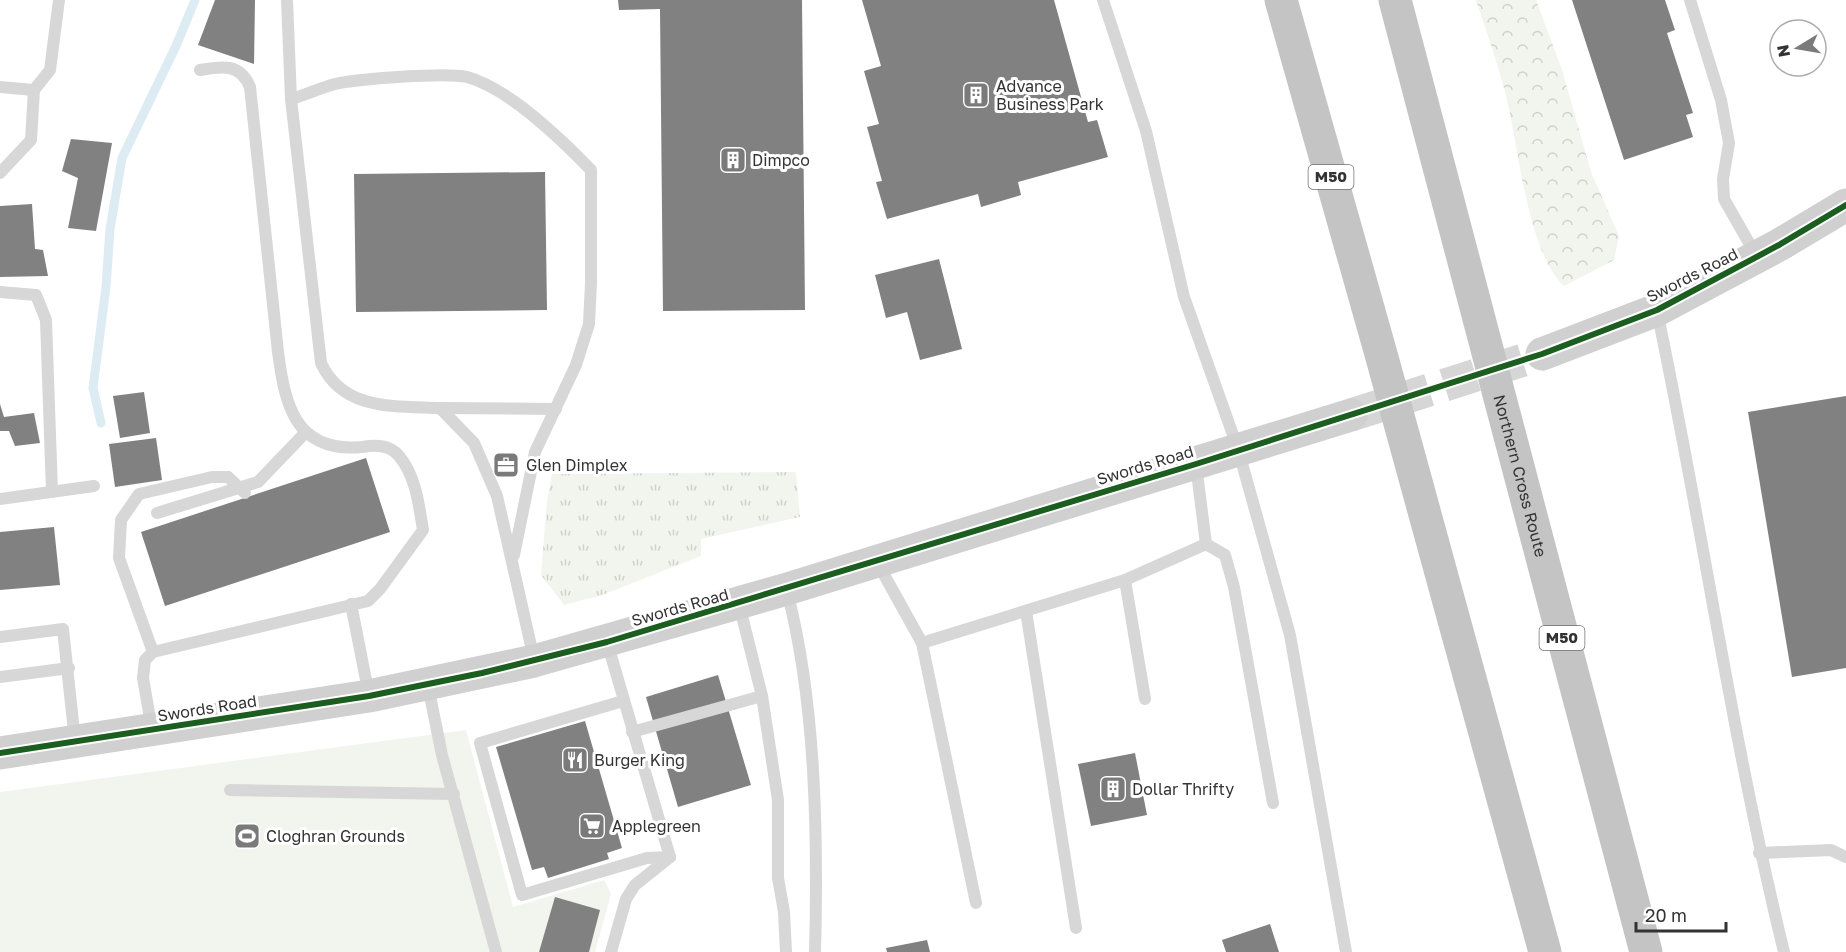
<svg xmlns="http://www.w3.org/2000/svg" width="1846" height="952" font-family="'Golos Text',sans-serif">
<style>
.grass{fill:url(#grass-tufts)}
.forest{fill:url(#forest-crowns)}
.pitch{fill:#f1f5ed}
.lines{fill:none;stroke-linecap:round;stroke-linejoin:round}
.stream{stroke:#ddebf3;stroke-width:9}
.building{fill:#818181}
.secondary-tunnel{stroke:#d6d6d6;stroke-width:33;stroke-dasharray:33 16;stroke-linecap:butt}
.lane{stroke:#d7d7d7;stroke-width:12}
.secondary{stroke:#d0d0d0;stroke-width:33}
.highway{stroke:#c4c4c4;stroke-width:33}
.lane-bridge{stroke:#d7d7d7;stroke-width:12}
.cycleway-casing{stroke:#fff;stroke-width:10}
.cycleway{stroke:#1b5e20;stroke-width:6}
.labels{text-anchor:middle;stroke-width:6;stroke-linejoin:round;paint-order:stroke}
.shield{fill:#fff;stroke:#707070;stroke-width:1.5}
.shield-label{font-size:15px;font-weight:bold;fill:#333}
.poi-label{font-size:16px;fill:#333;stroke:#fff;text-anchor:start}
.street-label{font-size:16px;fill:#333;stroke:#fff}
</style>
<defs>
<pattern id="grass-tufts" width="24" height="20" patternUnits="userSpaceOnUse" patternTransform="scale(1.5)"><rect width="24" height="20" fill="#f1f5ed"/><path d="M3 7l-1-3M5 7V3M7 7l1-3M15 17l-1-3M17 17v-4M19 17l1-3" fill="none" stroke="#cfd2cc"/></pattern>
<pattern id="forest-crowns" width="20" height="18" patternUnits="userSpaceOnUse" patternTransform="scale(1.5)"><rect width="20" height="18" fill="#f1f5ed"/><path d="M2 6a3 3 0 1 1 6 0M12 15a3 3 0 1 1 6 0" fill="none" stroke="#cfd2cc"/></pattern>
</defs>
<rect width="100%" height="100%" fill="#fff"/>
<path class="grass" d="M796,472L800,517L701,539V556L602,595L564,605L541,575L547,501L552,474Z"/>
<path class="forest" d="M1476,0H1536L1562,70L1591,172L1619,236L1614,260L1564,286C1526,250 1519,144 1505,92C1497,61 1486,30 1476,0Z"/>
<path class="pitch" d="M466,730L513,907L604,880L611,894L595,952H0V792Z"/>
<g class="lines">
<path class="stream" d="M101,423L93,388L106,287L110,229L122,158L176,46L195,0"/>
</g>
<g class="building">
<path d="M215,0H255L254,64L198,45Z"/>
<path d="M618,0H802L805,310L663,311L660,9L619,10Z"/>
<path d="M862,0H1054L1088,122L1097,120L1108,157L1018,182L1021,195L981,207L978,194L887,219L876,182L882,181L867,127L879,124L864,71L881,66Z"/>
<path d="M1572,0H1665L1675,30L1667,33L1693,113L1686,115L1693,137L1624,160Z"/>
<path d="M71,139L112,143L96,231L68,228L78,178L62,171Z"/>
<path d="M545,172L547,310L356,312L354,174Z"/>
<path d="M32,204L35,249L43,250L48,276L0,277V206Z"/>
<path d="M939,259L962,349L920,360L907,312L886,318L875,275Z"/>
<path d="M144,392L150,433L120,438L113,396Z"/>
<path d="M1846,396V668L1792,677L1748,412Z"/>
<path d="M0,404L4,417L34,413L40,443L15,446L9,431H0Z"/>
<path d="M156,438L162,480L115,487L109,444Z"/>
<path d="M495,457H516V473H510V478L495,473Z"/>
<path d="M366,458L390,532L165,606L141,532Z"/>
<path d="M54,527L60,585L0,590V532Z"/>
<path d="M718,675L751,785L678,807L646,697Z"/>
<path d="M585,721L622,848L607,853L609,859L548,878L544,867L532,870L496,747Z"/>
<path d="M1135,753L1147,815L1091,826L1078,764Z"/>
<path d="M555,897L600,910L589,952H539Z"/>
<path d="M1270,924L1279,952H1226L1222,940Z"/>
<path d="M927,940L930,952H887L886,948Z"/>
</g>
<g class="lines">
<path class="secondary-tunnel" d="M1351,415L1542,354"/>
<g class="lane">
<path d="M287,0L291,99L321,363C343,411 395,406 440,408L474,443L497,496L534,659"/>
<path d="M1103,0L1146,131L1184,297L1238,449L1290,635L1346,952"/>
<path d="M1690,0L1721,100L1729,143L1723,179L1724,199L1757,257"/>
<path d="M0,87L34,90L50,70L59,0"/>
<path d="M291,99C305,95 320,88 335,84C358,79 445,72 467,77C508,88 562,140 591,170V283L589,324L576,365L535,452L514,555"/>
<path d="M0,173L31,140L34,90"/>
<path d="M0,292L36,295L46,320L52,492"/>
<path d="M1657,311C1702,524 1732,740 1784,952"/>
<path d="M440,408L556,409"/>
<path d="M0,499L94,486"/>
<path d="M157,513L258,482L305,433"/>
<path d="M1206,544L1225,555L1234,587L1273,803"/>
<path d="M877,562L922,643L1125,580"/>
<path d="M787,591C816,702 818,837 815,952"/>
<path d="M351,604L369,695"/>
<path d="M739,604L762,696L778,800V878L784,912L786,952"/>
<path d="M1026,611L1076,928"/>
<path d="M0,637L63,629L75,741"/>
<path d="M607,642L670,857"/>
<path d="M922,643L976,903"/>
<path d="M153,652L119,558L121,520L139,494L212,477H228"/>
<path d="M0,677L69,668"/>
<path d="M428,686L442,755L496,952"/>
<path d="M1145,699L1125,580L1206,544L1196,465"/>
<path d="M623,701L480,743L522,895L647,858L670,857"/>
<path d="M152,730L143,678L145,660L153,652L368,601L380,589L423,530C419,506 416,476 399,456C389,444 375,445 362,447C295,453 285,405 278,352L250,87C240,63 222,66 200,70"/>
<path d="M632,732L762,696"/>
<path d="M230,790L454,794"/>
<path d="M1759,853L1831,850L1846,857"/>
<path d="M611,952L626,899L635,885L670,857"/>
</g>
<g class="secondary">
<path d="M1542,354L1657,310L1779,245L1846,205"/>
<path d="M0,753L369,696L534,661L787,589L1351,415"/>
</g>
<g class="highway">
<path d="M1281,0L1381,354L1545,952"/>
<path id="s1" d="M1395,0L1646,952"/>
</g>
<path class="lane-bridge" d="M228,477L245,493"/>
<defs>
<path id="cycleway" d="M0,753L369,696L482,673L607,642L1196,464L1542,354L1657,310L1779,245L1846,205"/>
</defs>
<use href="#cycleway" class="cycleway-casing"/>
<use href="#cycleway" class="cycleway"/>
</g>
<defs>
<symbol id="building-square" viewBox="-11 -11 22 22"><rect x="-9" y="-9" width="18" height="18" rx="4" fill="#7a7a7a" stroke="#fff"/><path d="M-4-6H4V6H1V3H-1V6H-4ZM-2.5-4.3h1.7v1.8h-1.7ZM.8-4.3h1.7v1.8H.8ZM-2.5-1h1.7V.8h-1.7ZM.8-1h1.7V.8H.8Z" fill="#fff"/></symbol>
<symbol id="office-square" viewBox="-11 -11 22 22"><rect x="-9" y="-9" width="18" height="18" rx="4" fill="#7a7a7a" stroke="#fff"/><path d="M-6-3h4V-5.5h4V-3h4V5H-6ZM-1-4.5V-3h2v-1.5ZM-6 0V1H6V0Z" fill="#fff"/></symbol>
<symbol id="restaurant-square" viewBox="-11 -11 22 22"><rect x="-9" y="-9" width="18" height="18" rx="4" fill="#7a7a7a" stroke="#fff"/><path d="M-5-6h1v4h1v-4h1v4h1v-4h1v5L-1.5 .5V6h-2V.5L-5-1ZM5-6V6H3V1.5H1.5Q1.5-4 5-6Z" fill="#fff"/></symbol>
<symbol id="supermarket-square" viewBox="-11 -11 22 22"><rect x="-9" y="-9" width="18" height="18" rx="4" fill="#7a7a7a" stroke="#fff"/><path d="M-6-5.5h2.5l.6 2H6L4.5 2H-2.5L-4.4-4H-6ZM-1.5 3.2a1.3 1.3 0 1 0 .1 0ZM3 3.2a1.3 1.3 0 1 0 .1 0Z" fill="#fff"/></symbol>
<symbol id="stadium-square" viewBox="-11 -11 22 22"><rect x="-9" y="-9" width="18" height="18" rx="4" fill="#7a7a7a" stroke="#fff"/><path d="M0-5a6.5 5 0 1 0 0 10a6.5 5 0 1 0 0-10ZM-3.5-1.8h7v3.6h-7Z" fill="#fff"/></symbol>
</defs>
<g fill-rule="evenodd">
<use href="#building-square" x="961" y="80" width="30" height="30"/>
<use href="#building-square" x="718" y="145" width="30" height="30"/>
<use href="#office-square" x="491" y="450" width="30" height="30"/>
<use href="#restaurant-square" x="560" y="745" width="30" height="30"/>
<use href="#building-square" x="1098" y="774" width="30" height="30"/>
<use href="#supermarket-square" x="577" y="811" width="30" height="30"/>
<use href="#stadium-square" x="232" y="821" width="30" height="30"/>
</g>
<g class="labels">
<g class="shield">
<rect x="1308.5" y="165" width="45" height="24" rx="4.5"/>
<rect x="1539.5" y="626" width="45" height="24" rx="4.5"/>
</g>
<g class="shield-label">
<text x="1331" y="182">M50</text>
<text x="1562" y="643">M50</text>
</g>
<g class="poi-label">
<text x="996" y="92">Advance<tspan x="996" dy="18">Business Park</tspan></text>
<text x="752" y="166">Dimpco</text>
<text x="526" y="471">Glen Dimplex</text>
<text x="594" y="766">Burger King</text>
<text x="1132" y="795">Dollar Thrifty</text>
<text x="612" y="832">Applegreen</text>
<text x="266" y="842">Cloghran Grounds</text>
</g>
<g class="street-label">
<text transform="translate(1692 275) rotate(-27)" y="6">Swords Road</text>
<text transform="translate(1145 465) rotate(-17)" y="6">Swords Road</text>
<text dy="6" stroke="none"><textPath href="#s1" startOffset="492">Northern Cross Route</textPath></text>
<text transform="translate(680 607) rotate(-16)" y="6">Swords Road</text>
<text transform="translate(207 708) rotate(-9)" y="6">Swords Road</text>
</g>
</g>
<g transform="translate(1798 48) rotate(259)"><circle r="28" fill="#ffffff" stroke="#adadad" stroke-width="1.5"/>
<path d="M0-4.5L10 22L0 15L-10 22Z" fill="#7a7a7a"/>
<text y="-9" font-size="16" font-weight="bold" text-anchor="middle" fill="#333333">N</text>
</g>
<path d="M1636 922v9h90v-9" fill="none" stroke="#333333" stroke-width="3"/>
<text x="1645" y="922" font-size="18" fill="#333333" stroke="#ffffff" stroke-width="4.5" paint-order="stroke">20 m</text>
</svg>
